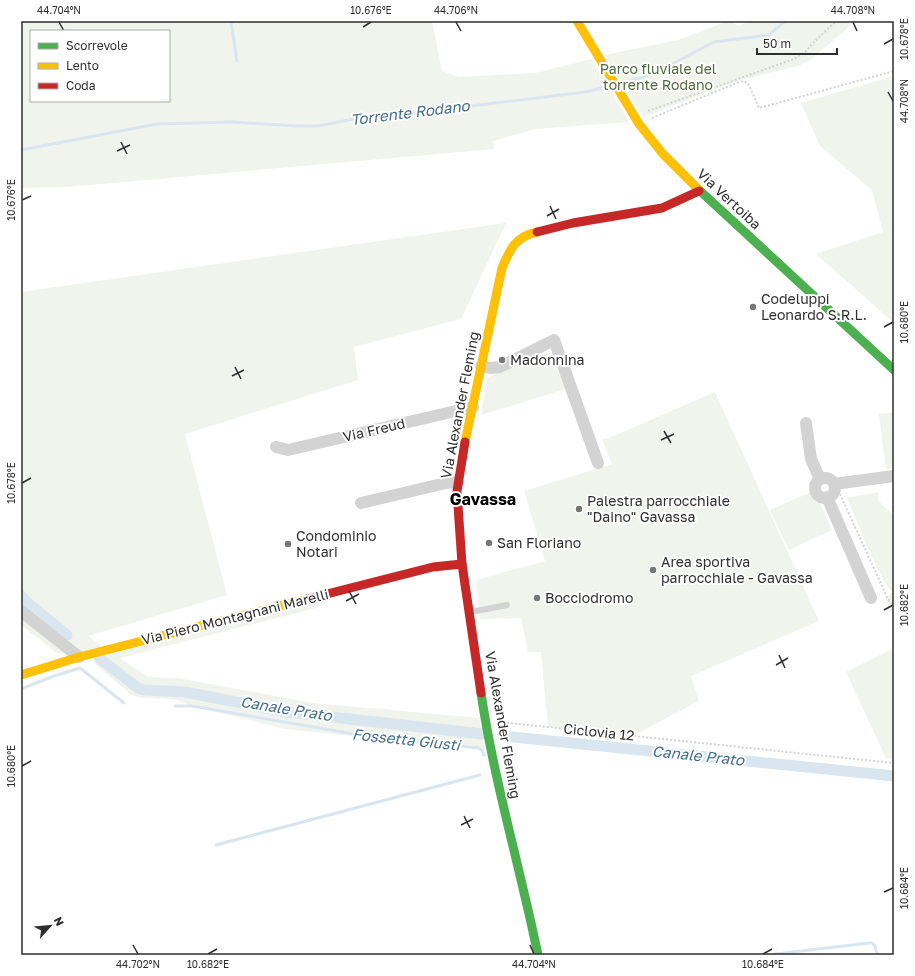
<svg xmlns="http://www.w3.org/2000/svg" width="915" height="976" font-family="'Golos Text',sans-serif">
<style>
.green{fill:#f0f4ec;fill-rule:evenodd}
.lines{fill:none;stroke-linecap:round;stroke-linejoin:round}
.stream{stroke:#d9e6f0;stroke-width:3}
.canal{stroke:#d9e6f0;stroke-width:11}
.path{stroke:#d3d3d3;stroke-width:2;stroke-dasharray:2 2;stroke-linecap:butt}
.lane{stroke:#d3d3d3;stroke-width:6}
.street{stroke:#d3d3d3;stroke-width:12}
.fast{stroke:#4caf50;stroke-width:9}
.slow{stroke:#ffc107;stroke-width:9}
.jam{stroke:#c62828;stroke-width:9}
.ticks{fill:none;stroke:#2e2e2e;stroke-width:1.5}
.poi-dot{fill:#777;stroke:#fff;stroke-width:1.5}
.labels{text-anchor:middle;stroke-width:4;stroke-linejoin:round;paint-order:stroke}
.park-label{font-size:14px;fill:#50683d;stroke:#fff}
.street-label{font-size:14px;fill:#2e2e2e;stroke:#fff}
.poi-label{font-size:14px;fill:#2e2e2e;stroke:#fff;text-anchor:start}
.water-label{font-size:15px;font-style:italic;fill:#3f6d8c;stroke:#fff}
.quarter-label{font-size:16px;font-weight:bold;fill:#000;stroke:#fff}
.neatline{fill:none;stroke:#2e2e2e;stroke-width:1.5}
.ticks-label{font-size:10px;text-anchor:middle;fill:#2e2e2e}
</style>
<rect width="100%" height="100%" fill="#fff"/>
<g class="green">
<path d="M21,21H432L442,71L459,77L535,73L591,59L629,122L536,129L493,141L494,149L67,187L21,188ZM31,31H169V101H31Z"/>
<path d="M728,21L739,26L750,21H856L810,60L798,66L741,80L669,107L644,118L604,55L678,40Z"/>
<path d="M894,76V323L816,254L883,232L872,190L820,146L801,103Z"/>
<path d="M506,223L461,319L354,347L358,380L185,434L227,595L88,636L106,650L58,654L21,625V292Z"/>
<path d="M549,352L566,389L481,415L487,378L501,371Z"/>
<path d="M715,392L819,621L691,676L699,701L632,736L548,727L541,652H528L521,618L480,619L476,580L545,561L524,491L612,464L602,439L609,438Z"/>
<path d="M894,412V469H886L879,414Z"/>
<path d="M811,492L816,500L819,501L832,530L789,550L770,510Z"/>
<path d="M878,492V501L894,515V618L885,598L893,592C882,586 854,514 847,498Z"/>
<path d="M319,600L320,607L120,658L148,677L178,678L313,703L479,718L485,750L285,729L194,706L173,699L142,698L132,695L98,667L95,663V658Z"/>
<path d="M894,648V759L886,758L846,672Z"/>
</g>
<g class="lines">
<g class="stream">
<path d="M231,21L237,61"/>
<path d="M621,83L651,75L714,42L769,35L785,21"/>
<path d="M21,150L157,124L232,122L298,126H318L359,118L397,115L585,92L610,86"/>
<path d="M21,689L54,676L80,668L124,703"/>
<path d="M175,706H192L354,734L478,748L482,750L484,755"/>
<path d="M216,845L480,775"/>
<path d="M767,955L869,943H872L875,946L877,955"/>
</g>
<g class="canal">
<path d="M21,596L30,605L67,635"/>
<path d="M99,658L138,688L144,690L185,692L287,712L483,734"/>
<path d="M503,736L894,776"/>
</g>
<g class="path">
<path d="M648,111L794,59L805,52L815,41L836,21"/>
<path d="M652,118L739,82L744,81L749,85L759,108L894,71"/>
<path d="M840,494L888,599L894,606"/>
<path d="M499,722L894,763"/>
</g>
<path class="lane" d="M471,612L507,605"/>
<g class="street">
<path d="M481,366L490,368L500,367L554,340L598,463"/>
<path d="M806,423L811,459L820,479"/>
<path d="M276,447L288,450L473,407"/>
<circle cx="825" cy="488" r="10"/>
<path d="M834,484L894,476"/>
<path d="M827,497L871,598"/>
<path d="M361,503L446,483L458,482"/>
<path d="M21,611L79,657"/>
</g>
<g class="fast">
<path d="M698,189L894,370"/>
<path d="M481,693C494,781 520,867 538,955"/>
</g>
<g class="slow">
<path d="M577,21L639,124L663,154L698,189"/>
<path d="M465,442L502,268C510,249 515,237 537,232"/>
<path d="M21,675L79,657L307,599"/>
</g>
<g class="jam">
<path d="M537,232L573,223L662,208L699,191"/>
<path d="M465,442L457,491L462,564L481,693"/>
<path d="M307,599L433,567L462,564"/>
</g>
</g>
<path class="ticks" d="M59,22L64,31M456,22L461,31M853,22L857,31M363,27L371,22M884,44L893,39M888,92L893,101M121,142L127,154M117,151L130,145M22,200L31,196M550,206L556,219M547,216L559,209M884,327L893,322M235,367L241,379M232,376L244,370M664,431L671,443M661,440L674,434M22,483L31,478M349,591L356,604M346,601L359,594M884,610L893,605M779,655L785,668M776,665L788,658M22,766L31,761M464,816L470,828M461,825L473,819M884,892L893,888M133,945L138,954M530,945L534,954M208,954L217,949M763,954L772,949"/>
<g class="poi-dot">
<circle cx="753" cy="307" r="4"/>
<circle cx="502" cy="360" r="4"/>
<circle cx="579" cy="509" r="4"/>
<circle cx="489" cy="543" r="4"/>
<circle cx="288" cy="544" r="4"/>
<circle cx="653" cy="570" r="4"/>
<circle cx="537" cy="598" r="4"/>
</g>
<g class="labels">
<g class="park-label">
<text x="658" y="74">Parco fluviale del<tspan x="658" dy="16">torrente Rodano</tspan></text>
</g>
<g class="street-label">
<text transform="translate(729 199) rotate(43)" y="5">Via Vertoiba</text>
<text transform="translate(460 405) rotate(-79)" y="5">Via Alexander Fleming</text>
<text transform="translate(374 430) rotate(-13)" y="5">Via Freud</text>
<text transform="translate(235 617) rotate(-14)" y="5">Via Piero Montagnani Marelli</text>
<text transform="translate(503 725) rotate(80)" y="5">Via Alexander Fleming</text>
<text transform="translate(599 732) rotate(6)" y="5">Ciclovia 12</text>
</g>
<g class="poi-label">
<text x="761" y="304">Codeluppi<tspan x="761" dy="16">Leonardo S.R.L.</tspan></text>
<text x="510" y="365">Madonnina</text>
<text x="587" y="506">Palestra parrocchiale<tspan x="587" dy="16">"Daino" Gavassa</tspan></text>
<text x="296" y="541">Condominio<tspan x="296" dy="16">Notari</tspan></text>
<text x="497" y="548">San Floriano</text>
<text x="661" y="567">Area sportiva<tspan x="661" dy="16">parrocchiale - Gavassa</tspan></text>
<text x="545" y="603">Bocciodromo</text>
</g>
<g class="water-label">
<text transform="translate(410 113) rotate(-7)" y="5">Torrente Rodano</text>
<text transform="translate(286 709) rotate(9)" y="5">Canale Prato</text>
<text transform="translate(406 740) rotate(6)" y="5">Fossetta Giusti</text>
<text transform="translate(698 756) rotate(6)" y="5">Canale Prato</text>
</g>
<g class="quarter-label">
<text x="483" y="505">Gavassa</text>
</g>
</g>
<rect width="915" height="976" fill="none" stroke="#ffffff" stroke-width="44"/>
<rect x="30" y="30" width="140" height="72" fill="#ffffff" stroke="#ababab"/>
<rect x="38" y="43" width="20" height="6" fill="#4caf50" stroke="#ababab"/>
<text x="66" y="50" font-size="12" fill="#2e2e2e">Scorrevole</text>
<rect x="38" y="63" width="20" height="6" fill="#ffc107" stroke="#ababab"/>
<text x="66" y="70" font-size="12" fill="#2e2e2e">Lento</text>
<rect x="38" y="83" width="20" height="6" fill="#c62828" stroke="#ababab"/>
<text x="66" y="90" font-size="12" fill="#2e2e2e">Coda</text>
<g transform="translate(50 926) rotate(63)" stroke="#ffffff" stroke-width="3" paint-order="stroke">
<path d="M0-3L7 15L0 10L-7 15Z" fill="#2e2e2e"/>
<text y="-6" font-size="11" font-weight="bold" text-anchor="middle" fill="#2e2e2e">N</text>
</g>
<path d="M757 48v6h80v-6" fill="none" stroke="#2e2e2e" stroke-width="2"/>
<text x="763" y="48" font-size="12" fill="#2e2e2e" stroke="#ffffff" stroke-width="3" paint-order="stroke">50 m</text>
<rect x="22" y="22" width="871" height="932" class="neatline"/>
<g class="ticks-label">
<text x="59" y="14">44.704°N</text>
<text x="371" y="14">10.676°E</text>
<text x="456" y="14">44.706°N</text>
<text x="853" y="14">44.708°N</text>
<text transform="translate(904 39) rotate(-90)" y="4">10.678°E</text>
<text transform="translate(904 101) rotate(-90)" y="4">44.708°N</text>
<text transform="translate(11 200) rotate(-90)" y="4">10.676°E</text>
<text transform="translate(904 322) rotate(-90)" y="4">10.680°E</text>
<text transform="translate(11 483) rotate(-90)" y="4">10.678°E</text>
<text transform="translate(904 605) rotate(-90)" y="4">10.682°E</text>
<text transform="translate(11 766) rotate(-90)" y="4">10.680°E</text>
<text transform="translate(904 888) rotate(-90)" y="4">10.684°E</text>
<text x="138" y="968">44.702°N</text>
<text x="208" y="968">10.682°E</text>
<text x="534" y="968">44.704°N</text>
<text x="763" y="968">10.684°E</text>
</g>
</svg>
